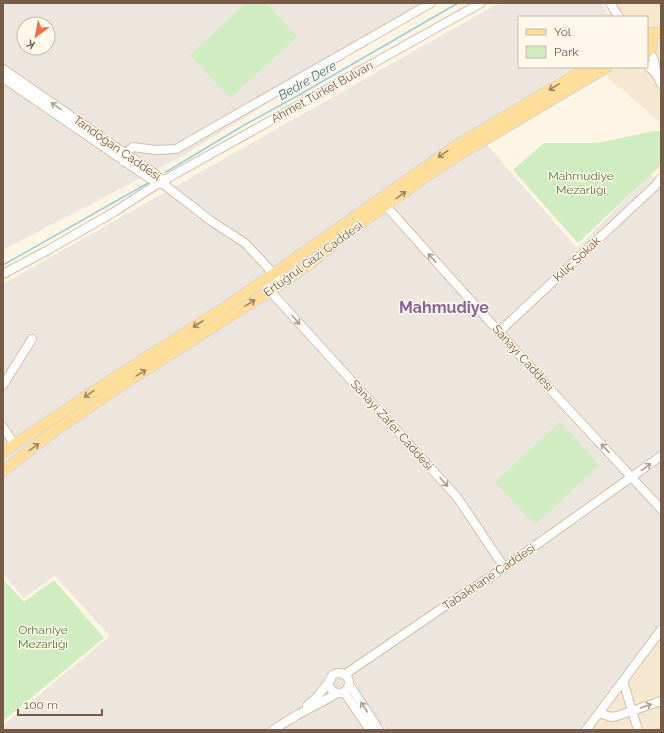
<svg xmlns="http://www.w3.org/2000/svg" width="664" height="733" font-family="Raleway,sans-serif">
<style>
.residential{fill:#f6e7d1}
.industrial{fill:#ede6de;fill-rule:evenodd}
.green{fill:#d0ecc1}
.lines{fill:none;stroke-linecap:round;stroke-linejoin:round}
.stream{stroke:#9ccedb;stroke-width:1.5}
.minor-casing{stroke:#d2bfab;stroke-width:10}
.major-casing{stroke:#dcd4cf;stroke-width:12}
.minor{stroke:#fff;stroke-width:8}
.major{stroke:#ffde99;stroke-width:10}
.oneway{stroke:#a08260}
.oneway2{stroke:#ae9d91}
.labels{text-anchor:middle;stroke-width:3;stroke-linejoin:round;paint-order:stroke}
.street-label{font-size:12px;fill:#785b47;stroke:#fff8eb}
.park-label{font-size:12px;fill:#4b793c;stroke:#fff8eb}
.water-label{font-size:13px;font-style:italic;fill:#3d7685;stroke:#fff8eb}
.district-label{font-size:16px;font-weight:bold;fill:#8b629c;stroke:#fff8eb}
</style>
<rect width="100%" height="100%" fill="#fef5e4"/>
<g class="residential">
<path d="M610,3H661V123L608,78V67H647V17H609Z"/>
<path d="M661,629V730H568Z"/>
</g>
<g class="industrial">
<path d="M3,3H431L177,159L3,250ZM24,24H48V48H24Z"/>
<path d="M499,3H602L609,17H519V67H574L474,130L577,248L651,174L661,184V637L586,730H387L383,724L374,730H3V725L110,636L55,576L24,598L3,574V284Z"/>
</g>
<g class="green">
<path d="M246,3H266L297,37L230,98L190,55Z"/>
<path d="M654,131H661V165L578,243L513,170L544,143H598Z"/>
<path d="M560,422L599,465L535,525L495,482Z"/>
<path d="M3,579L24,602L54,580L104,638L3,721Z"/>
</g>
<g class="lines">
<g class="stream">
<path d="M166,172L246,124L299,95L458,3"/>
<path d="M3,265L148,183"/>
</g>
<defs>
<g id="minor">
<path d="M610,3L619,17"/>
<path d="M649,51L654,60L657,75"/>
<path d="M647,65L657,75L661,84"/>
<path d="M3,69L154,173L164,181L166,185"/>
<path d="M3,78L146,176L156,182L166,186L211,221L245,243L273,273L280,284"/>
<path d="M124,162C126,156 127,150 133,147L156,150L176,149L431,3"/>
<path d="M386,206L560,400L661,509"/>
<path d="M3,274L48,250L114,212L159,183L481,3"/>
<path d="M263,281L270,291L457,497L504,567"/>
<path d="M499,332L655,186L661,178"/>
<path d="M3,385L32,339"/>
<path d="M3,427L15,445"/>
<circle cx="339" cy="683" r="10"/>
<path d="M344,675L451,602L501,570L661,456"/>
<path d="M623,681L638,730"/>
<path d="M349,684L379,730"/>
<path d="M344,692L370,730"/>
<path d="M307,706L318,696L331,679"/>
<path d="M599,713L611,717L617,716L661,701"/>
<path d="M273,730L297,715L338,693"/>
<path d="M586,730L599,713L661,630"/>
</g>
<g id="major">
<path d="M647,33H661"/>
<path d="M647,34C654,39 654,47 647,53"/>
<path d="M3,452L91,393L233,302L457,145L588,67"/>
<path d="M3,471L53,432L122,385L270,291L311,263L345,235L424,178L462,153L607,67"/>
</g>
</defs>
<use href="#minor" class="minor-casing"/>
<use href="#major" class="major-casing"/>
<use href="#minor" class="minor"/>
<use href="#major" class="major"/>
</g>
<defs><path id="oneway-shaft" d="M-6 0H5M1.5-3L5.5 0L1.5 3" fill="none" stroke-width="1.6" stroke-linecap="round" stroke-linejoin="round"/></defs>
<g class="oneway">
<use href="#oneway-shaft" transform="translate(554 87) rotate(149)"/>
<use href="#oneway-shaft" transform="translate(443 154) rotate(145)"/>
<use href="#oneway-shaft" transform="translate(401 195) rotate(-36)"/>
<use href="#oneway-shaft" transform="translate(250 303) rotate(-32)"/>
<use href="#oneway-shaft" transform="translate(198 324) rotate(147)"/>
<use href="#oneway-shaft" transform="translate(141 373) rotate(-32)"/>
<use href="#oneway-shaft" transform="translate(89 394) rotate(146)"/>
<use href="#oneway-shaft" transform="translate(34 447) rotate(-36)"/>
</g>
<g class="oneway2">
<use href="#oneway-shaft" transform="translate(56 106) rotate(-145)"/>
<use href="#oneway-shaft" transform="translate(432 258) rotate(-132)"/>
<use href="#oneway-shaft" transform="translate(296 320) rotate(48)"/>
<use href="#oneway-shaft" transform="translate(605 448) rotate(-133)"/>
<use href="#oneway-shaft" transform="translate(646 467) rotate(-36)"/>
<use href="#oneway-shaft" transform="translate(444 482) rotate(48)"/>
<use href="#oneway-shaft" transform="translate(646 706) rotate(-19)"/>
<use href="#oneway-shaft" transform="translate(364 707) rotate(-123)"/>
</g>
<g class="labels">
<g class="street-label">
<text transform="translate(322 92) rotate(-29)" y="4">Ahmet Türkel Bulvarı</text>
<text transform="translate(117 148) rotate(35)" y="4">Tandoğan Caddesi</text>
<text transform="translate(313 259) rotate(-36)" y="4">Ertuğrul Gazi Caddesi</text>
<text transform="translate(577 259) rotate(-43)" y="4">Kılıç Sokak</text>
<text transform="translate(523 358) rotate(48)" y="4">Sanayi Caddesi</text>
<text transform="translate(392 425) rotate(48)" y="4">Sanayi Zafer Caddesi</text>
<text transform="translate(489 577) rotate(-34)" y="4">Tabakhane Caddesi</text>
</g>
<g class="park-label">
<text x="581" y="180">Mahmudiye<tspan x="581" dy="14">Mezarlığı</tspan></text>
<text x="43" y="634">Orhaniye<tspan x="43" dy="14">Mezarlığı</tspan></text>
</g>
<g class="water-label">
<text transform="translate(307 80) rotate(-30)" y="5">Bedre Dere</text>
</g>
<g class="district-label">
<text x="444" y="313">Mahmudiye</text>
</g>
</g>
<rect width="664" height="733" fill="none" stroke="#785b47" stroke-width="8"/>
<rect x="518" y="16" width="130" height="52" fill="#fff8eb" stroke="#c9b9a9"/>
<rect x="526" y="29" width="20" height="6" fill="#ffde99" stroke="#c9b9a9"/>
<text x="554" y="36" font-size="12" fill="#785b47">Yol</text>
<rect x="526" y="46" width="20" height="12" fill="#d0ecc1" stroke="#c9b9a9"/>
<text x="554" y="56" font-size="12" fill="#785b47">Park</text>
<g transform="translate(36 36) rotate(212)"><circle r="19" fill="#fff8eb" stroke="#c9b9a9"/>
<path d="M0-3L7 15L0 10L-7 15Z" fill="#ef7041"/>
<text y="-6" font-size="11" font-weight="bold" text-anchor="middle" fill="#785b47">K</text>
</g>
<path d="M18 709v6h84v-6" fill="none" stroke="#785b47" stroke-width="2"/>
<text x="24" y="709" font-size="12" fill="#785b47" stroke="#fff8eb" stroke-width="3" paint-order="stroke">100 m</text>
</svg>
